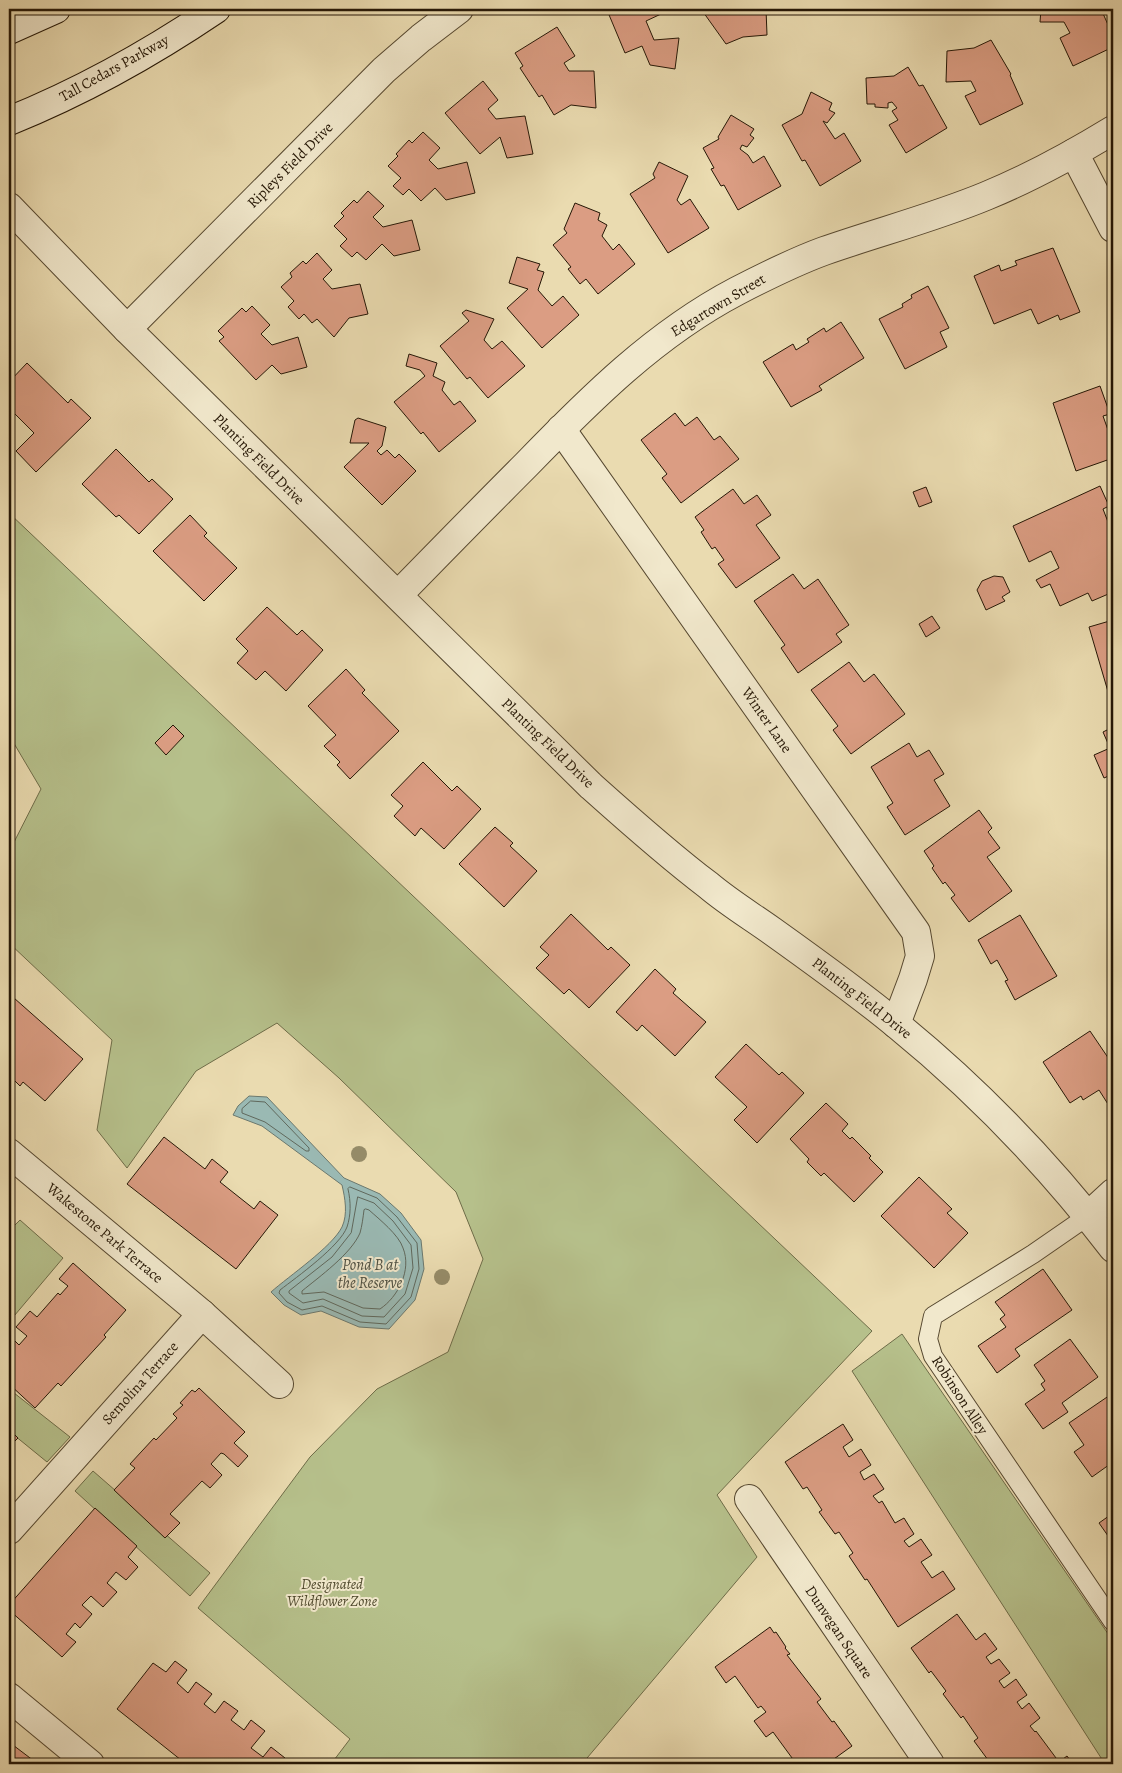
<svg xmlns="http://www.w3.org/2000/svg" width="1122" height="1773" font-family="Alegreya,serif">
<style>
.green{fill:#b6c08b;stroke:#6e6c48}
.water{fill:#9ab9b3;stroke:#6b786e}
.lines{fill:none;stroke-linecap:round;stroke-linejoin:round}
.shore{stroke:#60685c;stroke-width:1}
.building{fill:#db9d83;stroke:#251706}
.service-casing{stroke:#564830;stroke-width:20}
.minor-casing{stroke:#564830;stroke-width:30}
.secondary-casing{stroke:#251706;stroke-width:30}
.service{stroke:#f1e8cc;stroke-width:18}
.minor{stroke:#f1e8cc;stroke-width:28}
.secondary{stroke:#f1e8cc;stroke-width:28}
.tree{fill:#958b68}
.labels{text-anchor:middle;stroke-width:4;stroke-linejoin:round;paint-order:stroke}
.street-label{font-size:15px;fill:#251706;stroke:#f1e8cc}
.park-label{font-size:15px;font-style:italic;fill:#504a2e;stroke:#f1e8cc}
.water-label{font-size:16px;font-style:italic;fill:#4e5043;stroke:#f1e8cc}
</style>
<rect width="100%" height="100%" fill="#eadbb0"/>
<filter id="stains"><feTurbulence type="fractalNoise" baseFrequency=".004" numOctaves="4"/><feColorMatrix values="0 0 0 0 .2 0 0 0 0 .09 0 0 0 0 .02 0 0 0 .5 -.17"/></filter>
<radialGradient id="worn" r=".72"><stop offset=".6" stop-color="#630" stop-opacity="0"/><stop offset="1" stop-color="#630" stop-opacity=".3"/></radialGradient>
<g class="green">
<path d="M9,513L872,1331L717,1495L757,1557L582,1764H331L350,1739L198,1608L310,1457L377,1389L448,1352L483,1259L456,1192L339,1078L277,1023L196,1071L127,1168L97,1130L112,1040L9,943V852L41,789L9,735Z"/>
<path d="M20,1220L63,1258L9,1322V1231Z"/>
<path d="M902,1334L1113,1641V1764H1105L852,1371Z"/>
<path d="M9,1389L70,1437L47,1462L9,1431Z"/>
<path d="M93,1471L210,1573L190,1596L75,1491Z"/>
</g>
<path class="water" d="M249,1096L267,1097L344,1178L380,1194L401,1213L421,1240L424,1269L415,1300L389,1329L359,1327L321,1311L301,1315L284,1305L271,1292C289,1276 332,1247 342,1227C348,1214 345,1198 342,1185L262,1126L233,1115L238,1106Z"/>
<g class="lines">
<g class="shore">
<path d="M251,1101L265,1102L309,1148V1151H306L265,1122L242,1113V1109Z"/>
<path d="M350,1187L377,1198L397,1217L417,1243L419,1269L411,1297L386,1324L360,1322L322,1306L302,1310L287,1302L279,1293L280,1290C297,1277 340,1246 347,1227C351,1215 351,1202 348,1189Z"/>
<path d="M358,1197L374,1203L393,1221L411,1245L413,1268L405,1294L384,1317L362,1316L323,1299L303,1303L289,1293V1291L332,1257L351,1233Z"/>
<path d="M366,1209L369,1210C379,1219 399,1235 403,1248C412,1270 398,1297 380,1309L363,1308L324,1292L302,1294V1291C319,1277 351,1254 360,1233C362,1226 363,1218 364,1210Z"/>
</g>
</g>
<g class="building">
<path d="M612,9H659L661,14L646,21L654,40L679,38L675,69L650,65L642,46L625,53L607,10Z"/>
<path d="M701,9H766L767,35L743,37L726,44Z"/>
<path d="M1041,9H1101L1113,36V47L1073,66L1060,38L1070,33L1064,22H1040Z"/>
<path d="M557,27L575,56L564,63L569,71H594L596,108L571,105L554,115L542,95L539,97L520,68L523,66L515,53Z"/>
<path d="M991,40L1011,74L1010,75L1023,104L980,125L965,96L976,91L971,81L946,82L947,51L974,48Z"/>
<path d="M908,67L919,86L923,85L947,128L906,153L889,125L898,120L892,111L897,108L892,102L888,103V108L875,107V104H867L866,78L894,76Z"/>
<path d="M483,81L498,100L488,109L496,119L525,116L533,154L507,158L500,137L480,154L445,113Z"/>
<path d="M811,92L832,103L829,110L835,113L827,123L823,121L835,139L844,133L861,161L820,186L805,160L802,161L782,125L802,114Z"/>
<path d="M731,115L754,129L750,135L754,138L747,147L742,145L740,149L748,155L753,163L764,156L781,186L738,210L724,185L721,186L711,169L714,168L703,148L719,139L718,137Z"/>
<path d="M423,132L440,148L429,160L438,169L467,162L475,193L446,200L435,188L421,201L409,189L403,195L393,186L401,178L388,166L398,156L396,154L409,140L412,143Z"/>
<path d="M659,162L688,176L677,200L681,205L690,199L709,228L668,253L630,194L655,178L653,174Z"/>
<path d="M368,191L384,206L373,217L383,227L412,220L420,250L394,256L382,244L366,260L357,252L352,257L340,246L347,239L334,226L344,216L341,213L354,200L357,203Z"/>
<path d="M575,203L600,213L598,220L607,225L602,236L613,250L619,244L635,264L598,294L586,279L580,284L568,269L571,267L553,245L567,233L564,229Z"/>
<path d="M1053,248L1080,312L1060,320L1058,315L1038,324L1031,309L994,324L974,276L999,265L1001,271L1017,265L1015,261Z"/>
<path d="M317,253L332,270L323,279L332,289L360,284L368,314L349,318L334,337L317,319L312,323L304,314L299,319L288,307L294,301L281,287L292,277L290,273L303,261L306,264Z"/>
<path d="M517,257L540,264L537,270L544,272L538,290L552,306L563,296L579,315L542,348L507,308L528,289L509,283Z"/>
<path d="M928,286L949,328L940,332L947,347L905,369L879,319L903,307L902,304L912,298L911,295Z"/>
<path d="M252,306L270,325L261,334L272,345L298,337L307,367L281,374L272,365L256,380L219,341L224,337L218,331L242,308L246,312Z"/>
<path d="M466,310L494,319L484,340L492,349L502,341L525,366L488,398L470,377L467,379L440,346L469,321L462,313Z"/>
<path d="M841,322L864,358L819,386L822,390L791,407L763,362L793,344L796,350L809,342L807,339L824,328L826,332Z"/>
<path d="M409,354L437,363L433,376L445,382L442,390L454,405L460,401L476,421L439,452L423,432L421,434L394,402L425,376L420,370L406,366Z"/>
<path d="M27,363L68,403L71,399L91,418L36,472L16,451L34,433L9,408V382Z"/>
<path d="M1100,386L1110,414L1103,416L1113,444V458L1076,471L1053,403Z"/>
<path d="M675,413L685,426L697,417L714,440L720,436L739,459L681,503L662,478L667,474L641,440Z"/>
<path d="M358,418L386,427L382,446L377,451L381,455L387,450L395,458L399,454L416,471L382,505L344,467L369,443H350L355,420Z"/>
<path d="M116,449L149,482L152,479L173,499L139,534L119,515L116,517L82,484Z"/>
<path d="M1100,486L1109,506L1103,509L1108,522L1111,520L1113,525V592L1092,601L1088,593L1060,606L1050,584L1041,588L1036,580L1059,568L1051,551L1029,562L1013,526Z"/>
<path d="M926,487L932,502L919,507L913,492Z"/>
<path d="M733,489L744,504L757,495L771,515L756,525L780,558L736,588L718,564L724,560L715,547L712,549L701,532L704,530L695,517Z"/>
<path d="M190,515L207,533L204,536L237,568L204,601L153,551Z"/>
<path d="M793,574L804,589L818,579L849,625L836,634L842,642L798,673L781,648L785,645L754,601Z"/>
<path d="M994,576L1003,577L1010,592L1002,597L1005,601L986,610L977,590L982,581Z"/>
<path d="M267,607L297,635L302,630L323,650L286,691L265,671L256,680L237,663L248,651L236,639Z"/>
<path d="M932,616L940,628L926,637L919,624Z"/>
<path d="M1113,620V694L1109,695L1089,627Z"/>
<path d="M849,662L864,682L874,674L905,714L851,754L833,730L838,726L811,690Z"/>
<path d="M346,669L365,690L362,693L399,731L350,779L337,765L340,762L324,746L336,735L308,706Z"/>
<path d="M173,725L184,736L166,755L155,743Z"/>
<path d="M1113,727V774L1104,778L1094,755L1110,748L1103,732Z"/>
<path d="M909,743L917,757L929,750L944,774L934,780L950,806L905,835L887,807L893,803L871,767Z"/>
<path d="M423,762L452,791L457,786L481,809L444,849L421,828L415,836L394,816L403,806L391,795Z"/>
<path d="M979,810L992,828L988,832L1000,848L987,857L1012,891L969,922L951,898L955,895L945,882L943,884L932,868L934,866L924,851Z"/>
<path d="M495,827L513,843L510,846L537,871L504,907L459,864Z"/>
<path d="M571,914L608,950L611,947L630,965L589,1008L569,989L564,994L536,968L549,955L540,947Z"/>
<path d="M1020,915L1057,976L1015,1000L1005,981L1008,980L997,960L991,964L978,940Z"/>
<path d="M655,969L676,989L673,993L706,1022L675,1056L642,1025L637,1031L616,1012Z"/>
<path d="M9,997L12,1000L14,998L83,1059L45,1101L23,1082L20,1086L9,1075Z"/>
<path d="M1090,1031L1113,1065V1112L1099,1090L1083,1100L1081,1096L1070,1103L1043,1062Z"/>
<path d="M746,1044L779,1075L782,1072L804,1093L757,1143L734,1120L747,1107L715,1077Z"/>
<path d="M826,1103L848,1124L842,1131L850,1139L852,1137L871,1156L869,1158L883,1172L854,1202L824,1173L821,1176L807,1162L809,1159L790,1139Z"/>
<path d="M164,1137L205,1169L212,1159L228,1172L220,1182L254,1209L260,1201L278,1215L236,1269L127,1184Z"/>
<path d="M919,1177L952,1209L947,1213L968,1233L934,1268L881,1216Z"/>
<path d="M73,1263L126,1310L104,1335L106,1337L61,1386L58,1383L35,1408L9,1384V1342L12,1338L19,1345L27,1336L16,1327L30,1311L37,1317L58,1293L60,1295L68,1286L59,1279Z"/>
<path d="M1043,1269L1072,1310L1015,1349L1020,1356L997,1373L978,1346L1006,1327L1000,1319L1005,1315L995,1302Z"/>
<path d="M1070,1339L1098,1377L1062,1403L1068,1412L1043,1429L1025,1404L1045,1390L1041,1384L1045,1381L1034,1365Z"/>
<path d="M199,1388L245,1432L234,1443L248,1456L238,1467L224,1454L221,1453L211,1464L222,1475L210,1488L202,1481L170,1514L180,1523L165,1538L114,1490L135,1468L130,1464L154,1438L156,1440L177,1418L173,1414L183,1405L180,1403L192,1390L195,1392Z"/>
<path d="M1113,1393V1462L1092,1477L1074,1452L1084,1445L1069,1423Z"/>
<path d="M843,1424L853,1440L843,1447L849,1457L861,1449L871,1465L860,1472L864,1480L874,1474L884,1489L873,1496L879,1503L882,1501L895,1523L904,1518L914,1534L904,1541L909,1547L921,1539L932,1555L921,1562L932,1578L943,1571L955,1589L898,1627L867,1579L865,1580L849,1556L853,1553L839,1532L835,1534L819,1512L822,1510L807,1487L803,1489L785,1462Z"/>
<path d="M9,1429L18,1438L9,1447Z"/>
<path d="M95,1508L137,1546L128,1557L138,1567L126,1580L116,1572L107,1583L117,1592L103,1607L91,1596L82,1605L92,1614L80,1628L75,1623L66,1634L76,1642L62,1657L9,1610V1605Z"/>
<path d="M1113,1513V1543L1099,1523Z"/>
<path d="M957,1614L976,1640L985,1633L997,1649L986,1657L991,1664L999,1659L1010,1673L999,1681L1004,1688L1016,1679L1027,1695L1017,1702L1022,1709L1029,1703L1040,1718L1030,1726L1035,1732L1036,1731L1059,1762L1067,1756L1073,1764H995L993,1762L991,1764L974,1741L978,1738L963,1716L961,1718L943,1694L946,1691L931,1671L929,1673L911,1648Z"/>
<path d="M770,1627L774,1633L776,1632L786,1647L785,1648L790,1654L787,1655L821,1699L817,1702L832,1722L834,1721L852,1746L827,1764H792L795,1762L773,1732L766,1737L754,1721L766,1712L761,1706L758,1708L735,1676L726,1683L715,1667Z"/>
<path d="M175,1661L187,1670L177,1683L188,1693L196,1682L212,1694L204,1704L215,1713L224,1701L238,1711L231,1720L244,1730L251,1720L265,1731L251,1748L263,1757L271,1747L285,1758L280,1764H186L117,1709L153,1663L166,1672Z"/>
<path d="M9,1742L38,1764H9Z"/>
</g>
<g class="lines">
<defs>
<path id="service" d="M1088,1216L1033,1254L933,1316L928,1339L933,1356L1113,1622"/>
<g id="minor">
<path d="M1074,153L1113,228"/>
<path d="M9,207L127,329L590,785C628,819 667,854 708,885C728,902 751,916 772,931C814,961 856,991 896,1024C977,1090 1050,1166 1113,1248"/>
<path d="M127,329L384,70L421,38L459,9"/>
<path d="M561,429L916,932L920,956L913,979L896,1024"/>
<path d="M398,595C440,552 483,508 526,465C590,399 655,334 737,291C766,276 794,262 824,251C878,232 933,218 986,196C1030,178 1072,155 1113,130"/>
<path d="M9,1153L202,1314"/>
<path d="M1088,1216L1113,1193"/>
<path d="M749,1499L930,1764"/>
<path d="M9,1530L202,1314L279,1384"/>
<path d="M9,1697L90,1764"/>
</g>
<g id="secondary">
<path d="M9,30L56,9"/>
<path d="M9,121C81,92 151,53 216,9"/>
</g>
</defs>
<use href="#service" class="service-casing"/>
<use href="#minor" class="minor-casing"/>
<use href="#secondary" class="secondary-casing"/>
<use href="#service" class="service"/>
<use href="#minor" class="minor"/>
<use href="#secondary" class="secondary"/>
</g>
<g class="tree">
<circle cx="359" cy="1154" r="8"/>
<circle cx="442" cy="1277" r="8"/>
</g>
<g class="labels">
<g class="street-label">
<text transform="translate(114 68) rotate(-29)" y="5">Tall Cedars Parkway</text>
<text transform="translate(290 165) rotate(-45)" y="5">Ripleys Field Drive</text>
<text transform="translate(718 305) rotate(-31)" y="5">Edgartown Street</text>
<text transform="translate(259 459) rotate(45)" y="5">Planting Field Drive</text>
<text transform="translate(767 720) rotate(55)" y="5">Winter Lane</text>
<text transform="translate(548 743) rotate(44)" y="5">Planting Field Drive</text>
<text transform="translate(862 998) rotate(38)" y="5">Planting Field Drive</text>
<text transform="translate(105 1233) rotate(40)" y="5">Wakestone Park Terrace</text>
<text transform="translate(140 1383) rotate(-48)" y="5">Semolina Terrace</text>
<text transform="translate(960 1395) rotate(57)" y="5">Robinson Alley</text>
<text transform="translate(839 1632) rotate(56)" y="5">Dunvegan Square</text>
</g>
<g class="park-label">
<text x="332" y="1589">Designated<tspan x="332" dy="17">Wildflower Zone</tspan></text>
</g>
<g class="water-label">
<text x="370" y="1270">Pond B at<tspan x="370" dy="18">the Reserve</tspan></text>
</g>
</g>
<rect width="1122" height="1773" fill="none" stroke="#eadbb0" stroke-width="30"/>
<rect x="10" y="10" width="1102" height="1753" fill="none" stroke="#251706" stroke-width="2.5"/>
<rect x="15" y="15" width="1092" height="1743" fill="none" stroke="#251706"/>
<rect width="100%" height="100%" filter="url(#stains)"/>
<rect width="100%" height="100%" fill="url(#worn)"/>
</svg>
